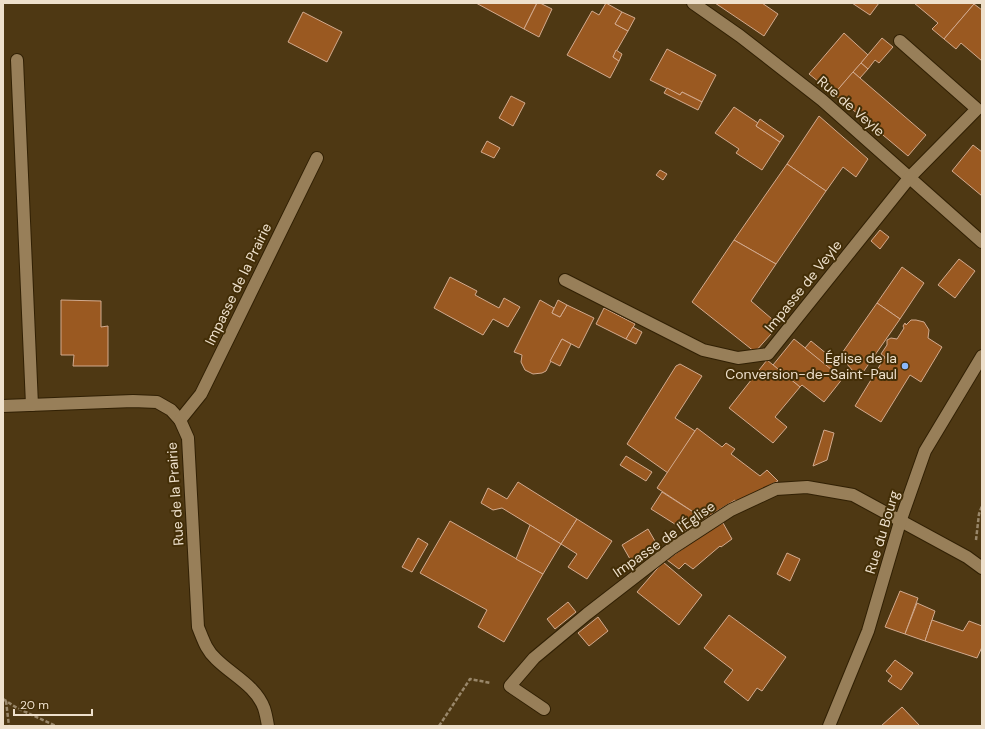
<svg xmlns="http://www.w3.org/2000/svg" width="985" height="729" font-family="'DM Sans',sans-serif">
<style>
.building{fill:#9a5921;stroke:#d2aa8e}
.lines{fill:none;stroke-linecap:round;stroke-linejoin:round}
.minor-casing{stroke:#312004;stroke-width:14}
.path{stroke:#99876a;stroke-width:2.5;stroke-dasharray:4 2;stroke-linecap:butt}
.minor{stroke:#987f59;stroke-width:12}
.poi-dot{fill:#8bb9fc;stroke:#432e07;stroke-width:1.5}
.labels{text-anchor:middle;stroke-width:4;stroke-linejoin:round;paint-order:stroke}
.street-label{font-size:14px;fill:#eee0cc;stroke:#432e07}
.poi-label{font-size:14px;fill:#eee0cc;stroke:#432e07;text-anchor:end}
</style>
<rect width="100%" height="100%" fill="#4e3813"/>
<g class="building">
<path d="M476,3H537L524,29Z"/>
<path d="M537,3H540L552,9L539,37L524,29Z"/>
<path d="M606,3L622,12L615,24L628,31L613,57L619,61L610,78L567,55L592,11L599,15Z"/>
<path d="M715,3H762L778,14L764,36Z"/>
<path d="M852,3H879L870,15Z"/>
<path d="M914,3H974V4L944,39L932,29L938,23Z"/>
<path d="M974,4L982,10V61L961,43L956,49L944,39Z"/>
<path d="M303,12L342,32L327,62L288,42Z"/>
<path d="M622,12L635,18L628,31L615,24Z"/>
<path d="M844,33L868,55L834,94L809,74Z"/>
<path d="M882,38L893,47L879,63L875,60L868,69L861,63Z"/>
<path d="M667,49L716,75L702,102L682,92L680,95L650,80Z"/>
<path d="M616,50L622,54L619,61L613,57Z"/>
<path d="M861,63L868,69L860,78L853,72Z"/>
<path d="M853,72L926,135L908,156L834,94Z"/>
<path d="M667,88L680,95L682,92L702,102L698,110L664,93Z"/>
<path d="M511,96L525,103L513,126L499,118Z"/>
<path d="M734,107L758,123L756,126L780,142L762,170L736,153L739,149L715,133Z"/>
<path d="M819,116L868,159L856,177L843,167L826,191L787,164Z"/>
<path d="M760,119L784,136L780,142L756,126Z"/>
<path d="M487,141L500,148L494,158L481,152Z"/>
<path d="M973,145L982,152V196L952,171Z"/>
<path d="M787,164L826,191L776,264L734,240Z"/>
<path d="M660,170L667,174L663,180L656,175Z"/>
<path d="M880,230L889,237L880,249L871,241Z"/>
<path d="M734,240L776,264L751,301L779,325L755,352L692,302Z"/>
<path d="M959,259L975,271L955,298L938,285Z"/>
<path d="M902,267L924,283L900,319L877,303Z"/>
<path d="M450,277L477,291L475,295L499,308L504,298L520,307L508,327L493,319L483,335L434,308Z"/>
<path d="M61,300L101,301V327L108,326V366H73L74,355H61Z"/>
<path d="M540,300L554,308L552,313L560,317L567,305L594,318L579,348L562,339L546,371L542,373L533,374L525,370L521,362L522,355L514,352Z"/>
<path d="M558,300L567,305L560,317L552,313Z"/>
<path d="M877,303L900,319L859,378L840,356Z"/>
<path d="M604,308L635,324L626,339L596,324Z"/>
<path d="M911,320H916L924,322L929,330L928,338L942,347L921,382L910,375L881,422L855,406L885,357L881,354L887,345V340L891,338L897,339L904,328L903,326L905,323L906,325Z"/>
<path d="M633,327L642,332L636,344L626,339Z"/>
<path d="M562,339L571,344L560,366L550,361Z"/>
<path d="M794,339L843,378L824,402L802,385L800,387L773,365Z"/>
<path d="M811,341L838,363L832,370L805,348Z"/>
<path d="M767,360L800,387L775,417L787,427L773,443L729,408Z"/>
<path d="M680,364L702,376L675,418L695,431L668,473L627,444L676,366Z"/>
<path d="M697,428L722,447L726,443L735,449L731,454L760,476L767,470L778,481L737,502L735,500L704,519L657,488Z"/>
<path d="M824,430L834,433L827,460L813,466Z"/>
<path d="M626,456L652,472L646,481L620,465Z"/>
<path d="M518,482L577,519L561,544L502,508L493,510L481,503L488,488L507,499Z"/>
<path d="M662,492L704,519L686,531L651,509Z"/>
<path d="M577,519L612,541L587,579L568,567L577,554L561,544Z"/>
<path d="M450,521L543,574L504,642L478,627L487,610L420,573Z"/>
<path d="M723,523L732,539L721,547L720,546L693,569L685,563L679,569L667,560L709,530Z"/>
<path d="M530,525L561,544L543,574L516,559Z"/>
<path d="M648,529L659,548L634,566L622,545Z"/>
<path d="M418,538L428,544L412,572L402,567Z"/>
<path d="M787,553L800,559L790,581L777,574Z"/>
<path d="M663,562L702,595L679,625L637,592Z"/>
<path d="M900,591L918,598L905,634L885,627Z"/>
<path d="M568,602L576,612L555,629L547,619Z"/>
<path d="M917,603L935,611L925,641L905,634Z"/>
<path d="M729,615L786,657L762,691L757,688L748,701L724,682L733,670L704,648Z"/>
<path d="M598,617L608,631L589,646L578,633Z"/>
<path d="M932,620L963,631L969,621L982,626V647L977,658L925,641Z"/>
<path d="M895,660L913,673L901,690L888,681L892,676L886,671Z"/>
<path d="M902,707L920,726H881Z"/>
</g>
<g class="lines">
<defs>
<g id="minor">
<path d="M693,3L740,36L822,100L982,242"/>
<path d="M17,60L32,405"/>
<path d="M565,280L703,350L738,358L768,354L910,177L977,109L900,41"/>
<path d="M3,406L133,401L157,402L171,410L180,420L188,438L198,627C203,639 206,650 216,659C232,675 256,686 264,708C266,714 267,720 268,726"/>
<path d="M180,420L201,394L317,158"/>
<path d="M544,709L510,686L534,658L587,614L671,549L731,510L776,489L807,487L853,495L967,557L982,568"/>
<path d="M829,726L868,631L900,522L925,451L982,356"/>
</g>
</defs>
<use href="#minor" class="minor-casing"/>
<g class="path">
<path d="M976,540L979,514L982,506"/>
<path d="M3,699L17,708L56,726"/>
<path d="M6,701L9,726"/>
<path d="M439,726L470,679L491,683"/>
</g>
<use href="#minor" class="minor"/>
</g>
<circle class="poi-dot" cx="905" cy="366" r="4"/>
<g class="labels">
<g class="street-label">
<text transform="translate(851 106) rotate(41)" y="5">Rue de Veyle</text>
<text transform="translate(238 284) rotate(-64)" y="5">Impasse de la Prairie</text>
<text transform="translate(803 286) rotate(-51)" y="5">Impasse de Veyle</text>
<text transform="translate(175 494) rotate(-94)" y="5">Rue de la Prairie</text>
<text transform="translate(882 532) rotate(-73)" y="5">Rue du Bourg</text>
<text transform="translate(664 539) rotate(-35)" y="5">Impasse de l'Église</text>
</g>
<g class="poi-label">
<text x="897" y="363">Église de la<tspan x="897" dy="16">Conversion-de-Saint-Paul</tspan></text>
</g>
</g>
<rect width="985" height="729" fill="none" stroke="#eee0cc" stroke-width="8"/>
<path d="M14 709v6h78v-6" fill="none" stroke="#eee0cc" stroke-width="2"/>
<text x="20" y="709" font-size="12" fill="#eee0cc" stroke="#432e07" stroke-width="3" paint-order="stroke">20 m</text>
</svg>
